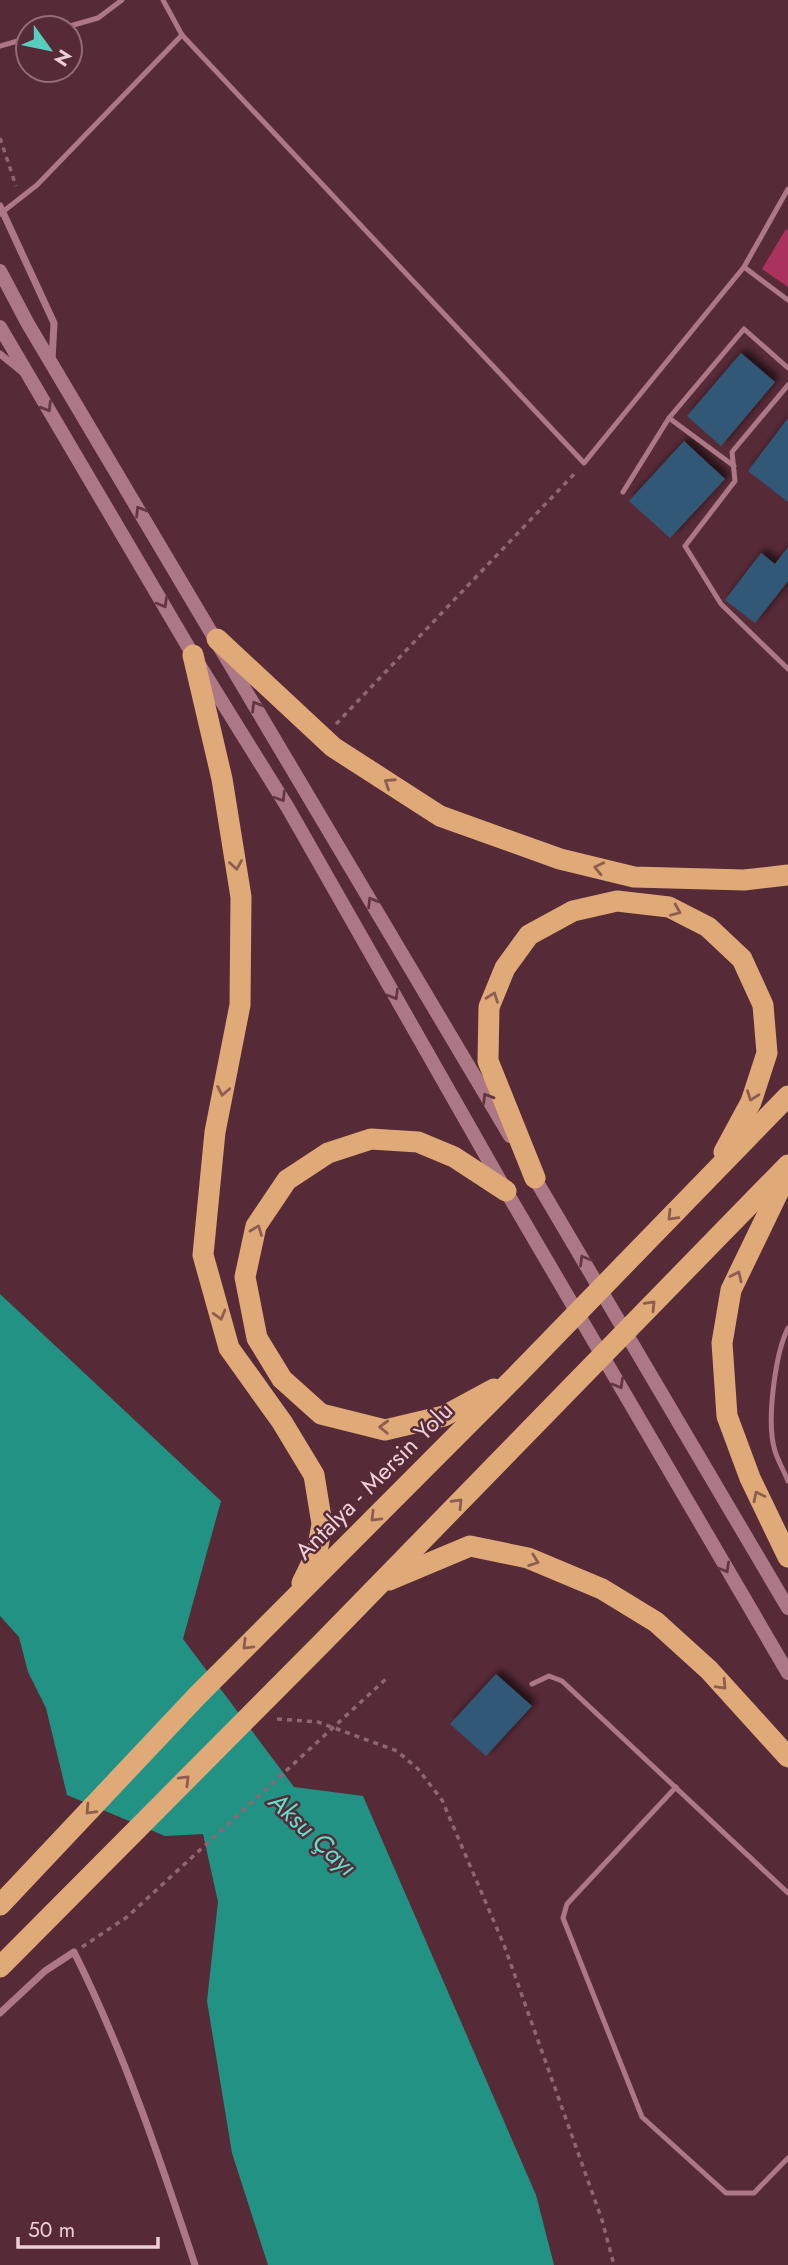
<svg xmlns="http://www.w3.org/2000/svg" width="788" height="2265" font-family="Jost,sans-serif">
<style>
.green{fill:#a9335d}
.water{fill:#229285}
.building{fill:#315978;filter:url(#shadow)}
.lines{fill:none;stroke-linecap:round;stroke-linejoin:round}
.path{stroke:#8f6772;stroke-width:3.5;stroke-dasharray:5 5;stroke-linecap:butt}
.lane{stroke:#ad7885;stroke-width:5}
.street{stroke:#ad7885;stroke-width:7}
.secondary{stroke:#ad7885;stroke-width:14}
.highway{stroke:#e0a978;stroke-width:21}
.oneway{stroke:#643643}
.oneway2{stroke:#8e5d51}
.labels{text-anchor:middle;stroke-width:5;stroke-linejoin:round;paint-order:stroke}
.street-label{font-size:24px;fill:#edcfd6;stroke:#572a37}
.water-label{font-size:26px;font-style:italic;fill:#5fdfcd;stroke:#572a37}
</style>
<defs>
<filter id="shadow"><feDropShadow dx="5" dy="-5" stdDeviation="3.5" flood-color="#0009"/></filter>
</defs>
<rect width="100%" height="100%" fill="#572a37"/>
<path class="green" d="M786,229L788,231V287L762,269Z"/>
<path class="water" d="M0,1294L221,1501L183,1639L294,1787L363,1796L536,2195L554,2265H268L232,2153L207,2001L218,1902L203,1834L165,1836L67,1795L46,1708L28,1672L19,1637L0,1616Z"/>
<g class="building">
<path d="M741,353L775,382L721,446L687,416Z"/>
<path d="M788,418V502L748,471Z"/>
<path d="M684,441L725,479L670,538L629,501Z"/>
<path d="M788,547V581L755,623L725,600L761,553L775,564Z"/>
<path d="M496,1674L532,1706L486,1756L450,1724Z"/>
</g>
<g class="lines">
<g class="path">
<path d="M0,138L16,186"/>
<path d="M336,724L577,471"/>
<path d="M277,1719L318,1722L397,1751L418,1769L442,1800L504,1945L602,2220L614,2265"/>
<path d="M82,1947L127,1917L387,1678"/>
</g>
<g class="lane">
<path d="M163,0L182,35"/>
<path d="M63,28L98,18L122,0"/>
<path d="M0,46L28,38"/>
<path d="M0,214L37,185L182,35L584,463L744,267L788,189"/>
<path d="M744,267L788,300"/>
<path d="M788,385L732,452L735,481L685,546L721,604L788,669"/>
<path d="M734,466L669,418L744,329L788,368"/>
<path d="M623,492L669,418"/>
<path d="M788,1328C775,1354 766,1423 775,1451C778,1461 784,1471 788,1481"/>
<path d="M532,1684L549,1676L562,1681L788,1893"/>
<path d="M676,1787L567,1904L563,1918L642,2117L726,2193H754L788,2158"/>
</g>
<g class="street">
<path d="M0,206L54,323L52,360"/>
<path d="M0,354L21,371"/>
<path d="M0,2013L45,1971L74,1952C124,2052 160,2159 195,2265"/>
</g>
<g class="secondary">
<path d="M0,271L28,324L510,1136"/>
<path d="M0,327L193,655L288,808L506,1191L788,1673"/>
<path d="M531,1172L788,1608"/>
</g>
<g class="highway">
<path d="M217,639L333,747L440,816L560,859L634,877L744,880L788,875"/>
<path d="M193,655L222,779L241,897L240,1005L215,1132L203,1255L229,1348L282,1422L314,1475L322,1524L317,1552L302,1583"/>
<path d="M786,1176L731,1290L722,1343L727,1416L750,1478L788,1557"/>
<path d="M535,1178L488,1061L489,1007L505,968L529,935L573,911L617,901L669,907L708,927L742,959L763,1005L767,1053L751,1102L724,1152"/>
<path d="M494,1389L444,1416L385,1430L321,1414L282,1379L257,1338L245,1277L256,1226L287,1180L328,1153L371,1139L418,1142L454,1157L506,1191"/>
<path d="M389,1580L470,1546L528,1558L602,1589L656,1622L709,1670L788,1757"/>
<path d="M0,1905L197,1696L514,1378L788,1096"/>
<path d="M0,1967L325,1640L788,1165"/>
</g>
</g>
<defs><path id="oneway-chevron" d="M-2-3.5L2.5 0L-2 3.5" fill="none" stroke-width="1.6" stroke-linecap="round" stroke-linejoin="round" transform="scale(1.75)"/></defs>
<g class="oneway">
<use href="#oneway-chevron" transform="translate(47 407) rotate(59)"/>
<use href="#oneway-chevron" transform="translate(140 511) rotate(-121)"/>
<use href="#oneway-chevron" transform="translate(163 603) rotate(60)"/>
<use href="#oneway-chevron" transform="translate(256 706) rotate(-121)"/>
<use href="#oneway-chevron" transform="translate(281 797) rotate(58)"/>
<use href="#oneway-chevron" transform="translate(372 902) rotate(-121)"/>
<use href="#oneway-chevron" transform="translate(394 995) rotate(60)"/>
<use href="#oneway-chevron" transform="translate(487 1098) rotate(-121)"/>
<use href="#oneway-chevron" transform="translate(584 1260) rotate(-120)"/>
<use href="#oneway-chevron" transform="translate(619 1384) rotate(60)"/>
<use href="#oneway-chevron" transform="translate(725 1568) rotate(60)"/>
</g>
<g class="oneway2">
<use href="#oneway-chevron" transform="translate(389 783) rotate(-147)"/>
<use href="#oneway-chevron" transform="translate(236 865) rotate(81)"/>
<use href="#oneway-chevron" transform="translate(599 868) rotate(-167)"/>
<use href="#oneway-chevron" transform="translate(676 911) rotate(23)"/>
<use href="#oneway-chevron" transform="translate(493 997) rotate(-70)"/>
<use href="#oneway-chevron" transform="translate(223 1091) rotate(101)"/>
<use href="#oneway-chevron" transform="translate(752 1096) rotate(110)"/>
<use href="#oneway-chevron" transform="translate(672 1216) rotate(134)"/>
<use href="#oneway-chevron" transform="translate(257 1230) rotate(-69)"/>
<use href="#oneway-chevron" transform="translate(737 1276) rotate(-65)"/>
<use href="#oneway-chevron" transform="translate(651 1305) rotate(-46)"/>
<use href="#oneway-chevron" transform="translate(220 1315) rotate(74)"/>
<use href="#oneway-chevron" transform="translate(384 1427) rotate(-178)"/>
<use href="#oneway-chevron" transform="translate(758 1496) rotate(-116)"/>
<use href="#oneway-chevron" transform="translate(458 1503) rotate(-46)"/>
<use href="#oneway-chevron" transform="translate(375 1517) rotate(135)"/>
<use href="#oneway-chevron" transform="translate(534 1561) rotate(20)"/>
<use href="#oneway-chevron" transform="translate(247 1645) rotate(135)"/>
<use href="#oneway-chevron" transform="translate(722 1685) rotate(47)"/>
<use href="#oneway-chevron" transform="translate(185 1780) rotate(-45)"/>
<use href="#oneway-chevron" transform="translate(90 1810) rotate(133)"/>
</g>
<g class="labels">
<g class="street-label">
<text transform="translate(374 1481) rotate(-45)" y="8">Antalya - Mersin Yolu</text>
</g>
<g class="water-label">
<text transform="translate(313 1834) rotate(43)" y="9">Aksu Çayı</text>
</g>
</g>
<g transform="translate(49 49) rotate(123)"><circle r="33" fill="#572a37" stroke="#936c77" stroke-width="2"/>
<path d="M0-5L12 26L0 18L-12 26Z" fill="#5acebe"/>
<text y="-10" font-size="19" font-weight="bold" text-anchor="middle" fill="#edcfd6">N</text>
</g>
<path d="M18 2237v10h140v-10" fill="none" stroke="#edcfd6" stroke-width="3.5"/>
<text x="28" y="2237" font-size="21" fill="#edcfd6" stroke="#572a37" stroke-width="5" paint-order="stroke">50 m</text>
</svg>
